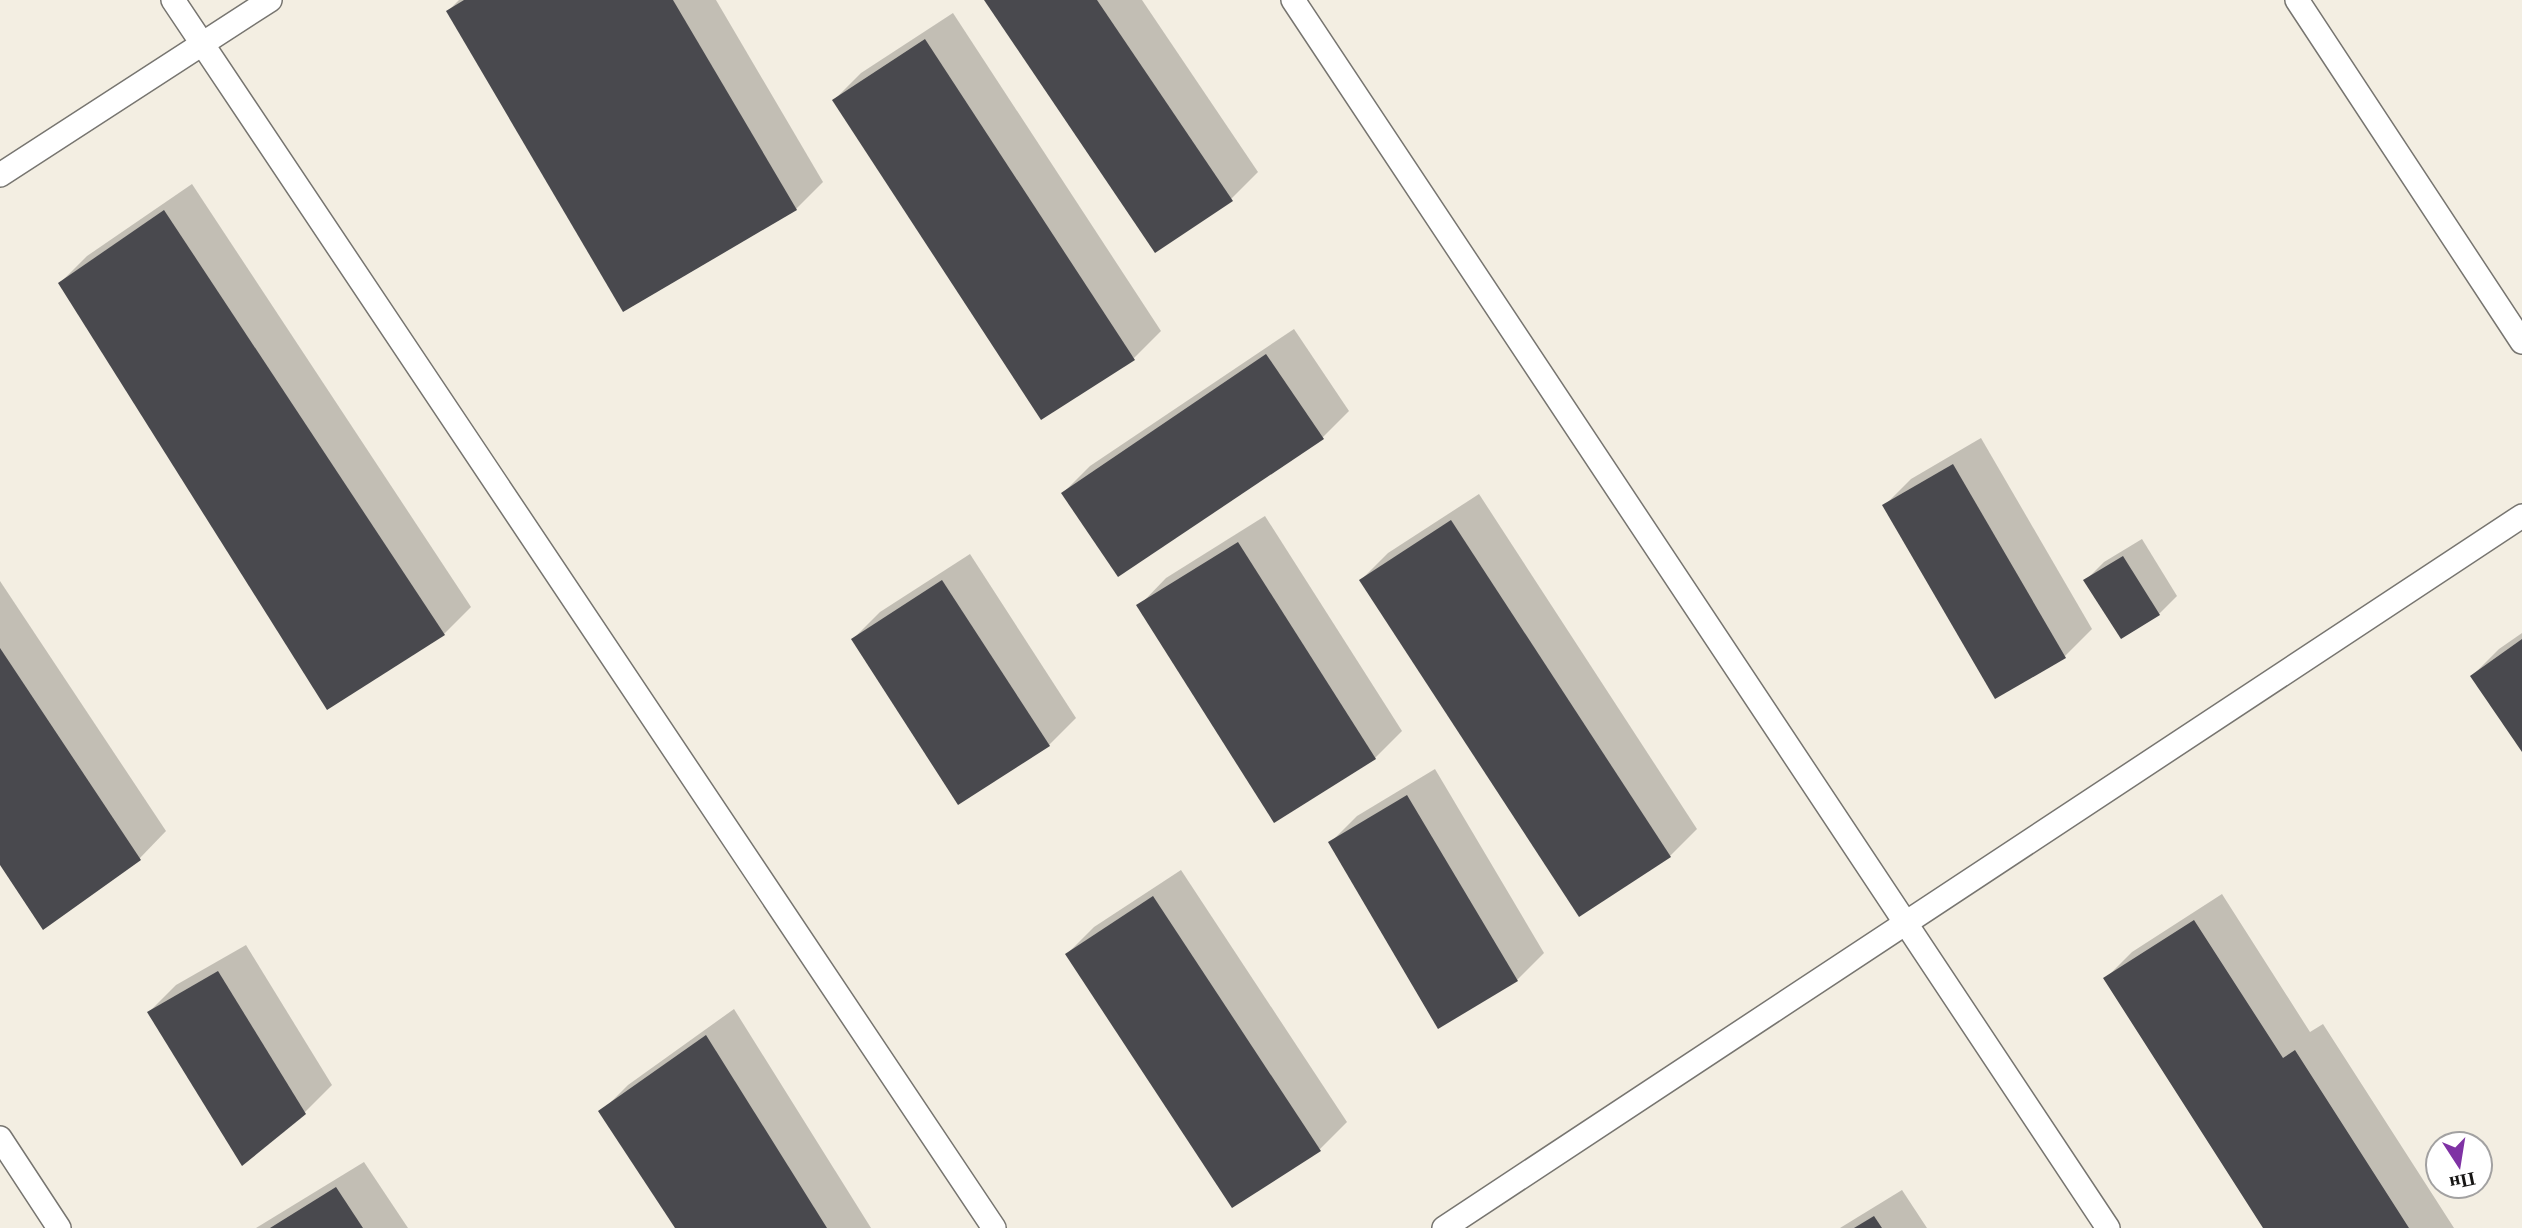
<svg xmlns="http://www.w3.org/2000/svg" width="2522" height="1228" font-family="Georgia,serif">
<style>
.built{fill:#f3eee2;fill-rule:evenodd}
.shadow{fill:#0003}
.building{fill:#49494e}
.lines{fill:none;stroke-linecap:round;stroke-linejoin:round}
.lane-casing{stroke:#777570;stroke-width:26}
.lane{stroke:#fff;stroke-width:23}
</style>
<rect width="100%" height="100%" fill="#fcfaf4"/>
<path class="built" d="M0,0H2522V1228H0ZM2438,1144H2480V1186H2438Z"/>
<g class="shadow">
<path d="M459,0H716L823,182L796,209L448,11Z"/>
<path d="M987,0H1142L1258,172L1231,199Z"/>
<path d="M953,13L1161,331L1134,358L834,100L861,73Z"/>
<path d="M192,184L471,607L444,634L60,283L87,256Z"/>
<path d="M1294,329L1349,411L1322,438L1063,493L1090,466Z"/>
<path d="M1981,438L2092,629L2065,656L1996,697L1884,506L1911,479Z"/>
<path d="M1479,494L1697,829L1670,856L1361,580L1388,553Z"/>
<path d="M1265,516L1402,731L1375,758L1139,606L1166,578Z"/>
<path d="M2142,539L2177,596L2159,614L2086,580L2104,562Z"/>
<path d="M970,554L1076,718L1049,745L853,639L880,612Z"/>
<path d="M0,581L166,831L139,859L0,862Z"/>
<path d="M2522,633V749L2472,676L2499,649Z"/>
<path d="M1435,769L1544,953L1517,980L1439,1026L1330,843L1357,816Z"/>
<path d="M1181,870L1347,1122L1320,1149L1067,954L1094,927Z"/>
<path d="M2222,894L2310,1032L2323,1024L2454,1228H2265L2105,979L2132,952Z"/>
<path d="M246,945L332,1085L305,1112L242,1163L149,1012L176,985Z"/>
<path d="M734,1009L871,1228H677L601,1112L628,1085Z"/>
<path d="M364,1162L408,1228H256Z"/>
<path d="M1902,1190L1927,1228H1840Z"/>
</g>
<g class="building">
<path d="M464,0H673L797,210L623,312L446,11Z"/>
<path d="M984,0H1097L1233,201L1155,253Z"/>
<path d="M925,39L1135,360L1041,420L832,100Z"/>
<path d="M164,210L445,635L327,710L58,283Z"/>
<path d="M1266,354L1324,439L1118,577L1061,493Z"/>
<path d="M1953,464L2066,658L1995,699L1882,505Z"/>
<path d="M1451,520L1671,857L1579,917L1359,580Z"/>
<path d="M1238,542L1376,759L1274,823L1136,605Z"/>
<path d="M2123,556L2160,615L2121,639L2083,580Z"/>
<path d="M942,580L1050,746L958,805L851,639Z"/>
<path d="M2522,639V752L2470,676Z"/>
<path d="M0,648L141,860L43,930L0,865Z"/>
<path d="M1407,795L1518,981L1438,1029L1328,842Z"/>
<path d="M1153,896L1321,1151L1232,1208L1065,954Z"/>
<path d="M2194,920L2283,1058L2295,1050L2409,1228H2263L2103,978Z"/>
<path d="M218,971L306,1114L242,1166L147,1012Z"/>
<path d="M706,1035L827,1228H675L598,1111Z"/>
<path d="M336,1187L363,1228H270Z"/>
<path d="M1874,1216L1882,1228H1854Z"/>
</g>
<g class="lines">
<defs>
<g id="lane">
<path d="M173,0L994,1228"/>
<path d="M1293,0L2108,1228"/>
<path d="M2297,0L2522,342"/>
<path d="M0,175L270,0"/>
<path d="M0,1138L59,1228"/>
<path d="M1444,1228L2522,516"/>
</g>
</defs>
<use href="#lane" class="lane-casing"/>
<use href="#lane" class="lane"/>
</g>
<g transform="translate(2459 1165) rotate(168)"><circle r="33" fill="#ffffff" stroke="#a2a1a1" stroke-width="2"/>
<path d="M0-5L12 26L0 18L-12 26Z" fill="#7f32a4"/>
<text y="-10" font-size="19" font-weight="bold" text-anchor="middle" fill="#161514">Пн</text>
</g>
</svg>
